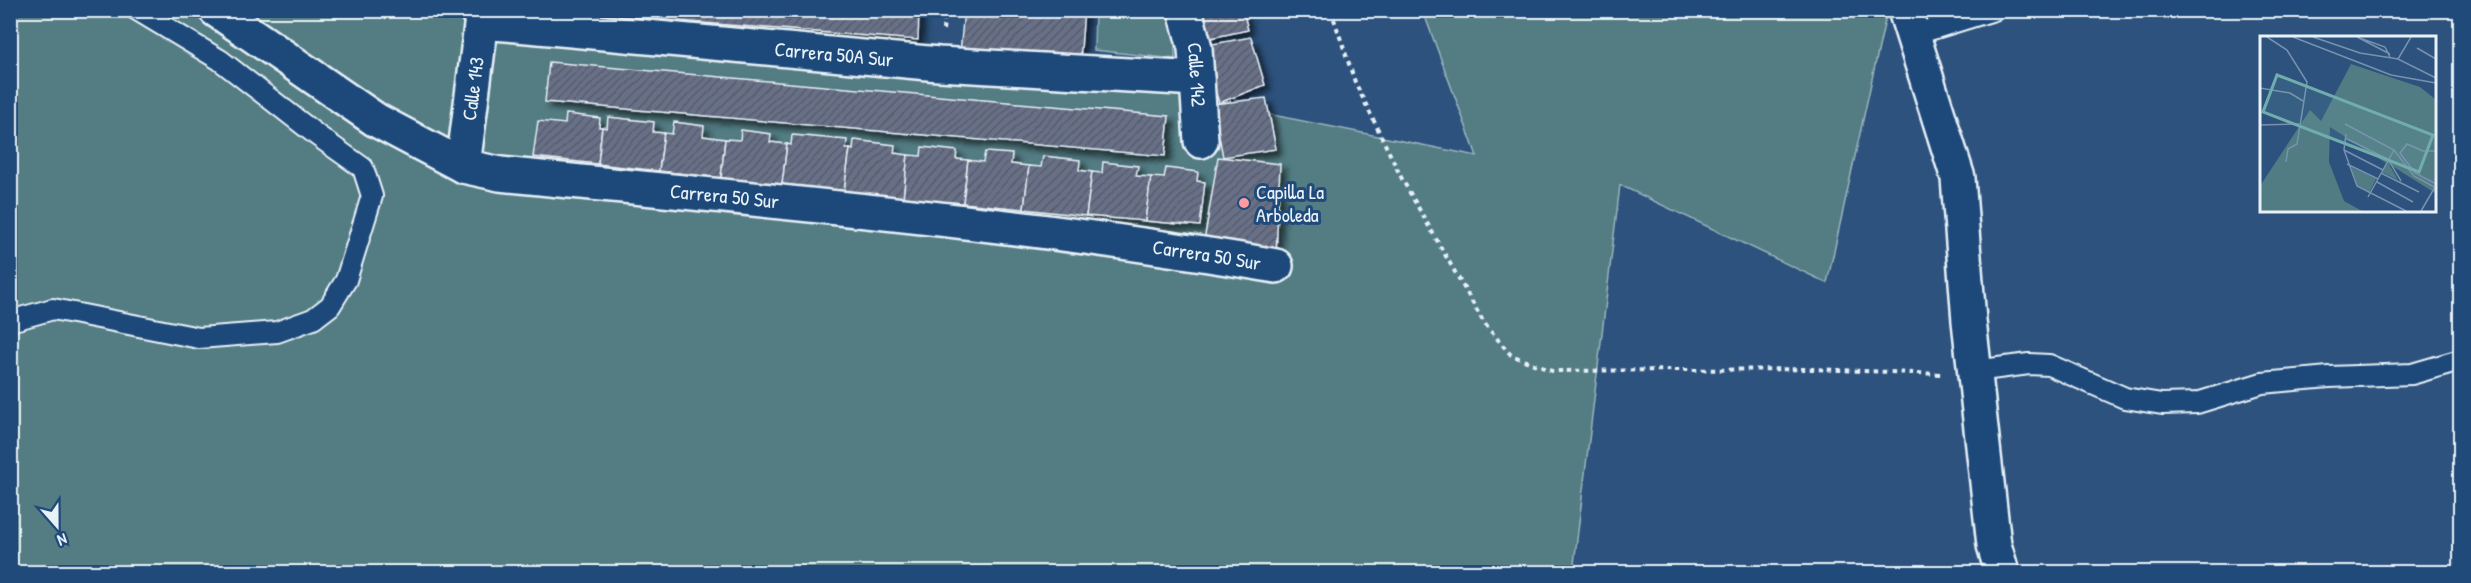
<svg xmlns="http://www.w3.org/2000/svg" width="2471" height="583" font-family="'Patrick Hand',sans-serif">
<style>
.green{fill:#527c83;stroke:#9db6be;stroke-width:1.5}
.building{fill:url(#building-hatch);stroke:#e8f1f8;stroke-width:1.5;filter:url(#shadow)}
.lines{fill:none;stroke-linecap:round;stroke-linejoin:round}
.lane-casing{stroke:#e8f1f8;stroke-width:24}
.street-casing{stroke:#e8f1f8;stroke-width:38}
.path{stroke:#e8f1f8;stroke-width:4;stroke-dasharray:4.5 4.5;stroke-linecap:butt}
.lane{stroke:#1f4a7a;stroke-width:20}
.street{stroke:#1f4a7a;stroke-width:33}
.poi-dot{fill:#ff9aa2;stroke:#1f4a7a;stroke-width:2}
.labels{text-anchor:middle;stroke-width:6;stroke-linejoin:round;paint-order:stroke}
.street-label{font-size:20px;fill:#e8f1f8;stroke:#1f4a7a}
.poi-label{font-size:20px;fill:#e8f1f8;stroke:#1f4a7a;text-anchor:start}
.inset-road{fill:none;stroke:#7892ae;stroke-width:1.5}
.view{fill:#71adac;fill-opacity:0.15;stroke:#71adac;stroke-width:3}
.inset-edge{fill:none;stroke:#e8f1f8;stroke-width:3}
</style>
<defs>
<pattern id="building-hatch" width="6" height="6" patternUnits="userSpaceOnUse" patternTransform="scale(1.5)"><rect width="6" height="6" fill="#677088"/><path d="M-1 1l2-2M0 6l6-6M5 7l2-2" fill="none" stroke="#565c69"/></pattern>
<filter id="shadow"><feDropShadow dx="5.5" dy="5.5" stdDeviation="3" flood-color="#0009"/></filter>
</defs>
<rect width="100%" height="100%" fill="#2d527d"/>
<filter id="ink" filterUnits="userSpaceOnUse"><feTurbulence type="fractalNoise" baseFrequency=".0167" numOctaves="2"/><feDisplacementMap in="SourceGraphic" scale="12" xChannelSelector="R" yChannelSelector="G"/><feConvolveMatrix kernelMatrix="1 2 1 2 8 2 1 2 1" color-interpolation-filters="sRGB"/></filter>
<g filter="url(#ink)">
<g class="green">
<path d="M10,11H754L1477,156L1423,11H1887L1827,283L1620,185L1573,572H11Z"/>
<path d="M1095,11H1174L1175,59L1094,50Z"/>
</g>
<g class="building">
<path d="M538,10H919L918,40Z"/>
<path d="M964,10H1084L1080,62L960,53Z"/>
<path d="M1192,10H1243L1248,30L1201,40Z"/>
<path d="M1251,37L1265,85L1219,103L1202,46Z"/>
<path d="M549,62L1169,116L1165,156L545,102Z"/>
<path d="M1266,98L1276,149L1223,157L1213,104Z"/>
<path d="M566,114L600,118L599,127H602L598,164L533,157L538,121L565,124Z"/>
<path d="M608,117L654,122L653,132L664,133L659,171L598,164L602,127L607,128Z"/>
<path d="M674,122L704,126L703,136L725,139L721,178L659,171L664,133L672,134Z"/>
<path d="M741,130L771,134L770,142L787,144L782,185L721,178L725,139L740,140Z"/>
<path d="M792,135L847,140L846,149H850L844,192L782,185L787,144L791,145Z"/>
<path d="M854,140L895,145L894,153L908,155L903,199L844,192L850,149L853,150Z"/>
<path d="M922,147L957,151L956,159L968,160L963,203L903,199L908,155L921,156Z"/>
<path d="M985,152L1012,154L1011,164L1029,166L1024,209L963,203L968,160L983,162Z"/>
<path d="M1043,156L1080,160L1079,170L1092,172L1086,216L1024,209L1029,166L1041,167Z"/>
<path d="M1218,157L1280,164L1276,255L1204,242Z"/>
<path d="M1103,162L1138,166L1136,176L1151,177L1145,221L1086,216L1092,172L1102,173Z"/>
<path d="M1166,168L1198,172L1197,181L1205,182L1200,226L1145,221L1151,177L1164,178Z"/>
</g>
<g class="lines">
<defs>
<g id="lane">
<path d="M1913,35L1994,10"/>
<path d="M10,321L53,309L199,338L277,332L313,319L330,306L346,280L372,196L363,168L318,136L220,60L137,10"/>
<path d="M1975,371L2029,364L2049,365L2125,398L2162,404L2197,403L2262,383L2329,377L2412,374L2460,360"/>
</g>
<g id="street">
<path id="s1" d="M216,10L376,120L463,166L500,174C759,200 1019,222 1276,266"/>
<path id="s2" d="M476,10L492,23L506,24L939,64L1197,79"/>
<path id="s3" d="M1185,10L1195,48L1201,141"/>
<path d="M1905,10L1958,178L1969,321L1994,545L2002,572"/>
<path id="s4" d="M463,166L483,10"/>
</g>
</defs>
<use href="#lane" class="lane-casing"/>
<use href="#street" class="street-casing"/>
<g class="path">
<path d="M1331,10L1355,82L1402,179L1484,323L1511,355L1552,371L1813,369L1941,374"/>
<path d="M943,30L945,10"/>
</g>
<use href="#lane" class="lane"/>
<use href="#street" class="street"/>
</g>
</g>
<circle class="poi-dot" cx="1244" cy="203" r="6"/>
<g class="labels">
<g class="street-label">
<text dy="7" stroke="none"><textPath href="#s2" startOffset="364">Carrera 50A Sur</textPath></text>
<text dy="7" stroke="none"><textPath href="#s3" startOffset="66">Calle 142</textPath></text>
<text dy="7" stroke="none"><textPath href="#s4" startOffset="78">Calle 143</textPath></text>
<text dy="7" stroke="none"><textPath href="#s1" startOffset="556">Carrera 50 Sur</textPath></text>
<text dy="7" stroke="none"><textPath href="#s1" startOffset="1042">Carrera 50 Sur</textPath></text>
</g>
<g class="poi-label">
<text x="1256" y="199">Capilla La<tspan x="1256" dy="23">Arboleda</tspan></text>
</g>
</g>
<g transform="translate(2260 36)">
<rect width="176" height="176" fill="#2d527d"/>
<path d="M91,28L160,51L175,63V157L129,128L138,144L122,136L126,127L70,91L69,126L84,165L102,175H0V150L50,74L61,85ZM91,131L116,143L109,157L97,149Z" fill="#527c83"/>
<path class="inset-road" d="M7,1L27,14L47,46L37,108L28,113L26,126M33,1L131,39L176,47M53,1L100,17L138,23L176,42M97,1L125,11L130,21M97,1L130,18M157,12L176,23M138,23L151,1M0,52L30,57L43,65M85,88L134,114L154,140L176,152M0,89L39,88M86,98L84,114L97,150L146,175M85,102L128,123L141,145M84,114L123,134M176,115H163L147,108L140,117L155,137L176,148M87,128L118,143M121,137L159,156M117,146L153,166M108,161L134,114M161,175L175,151"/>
<path class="view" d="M17,39L173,99L159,136L3,76Z"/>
<rect width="176" height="176" class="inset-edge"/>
</g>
<rect width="2471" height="583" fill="none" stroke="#1f4a7a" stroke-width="36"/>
<rect x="18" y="18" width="2435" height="547" fill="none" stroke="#e8f1f8" stroke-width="2" filter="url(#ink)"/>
<g transform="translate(57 526) rotate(159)" stroke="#1f4a7a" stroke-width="4.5" paint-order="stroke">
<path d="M0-4.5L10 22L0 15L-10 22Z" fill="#e8f1f8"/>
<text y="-9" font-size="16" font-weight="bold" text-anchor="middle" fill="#e8f1f8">N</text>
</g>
</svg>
